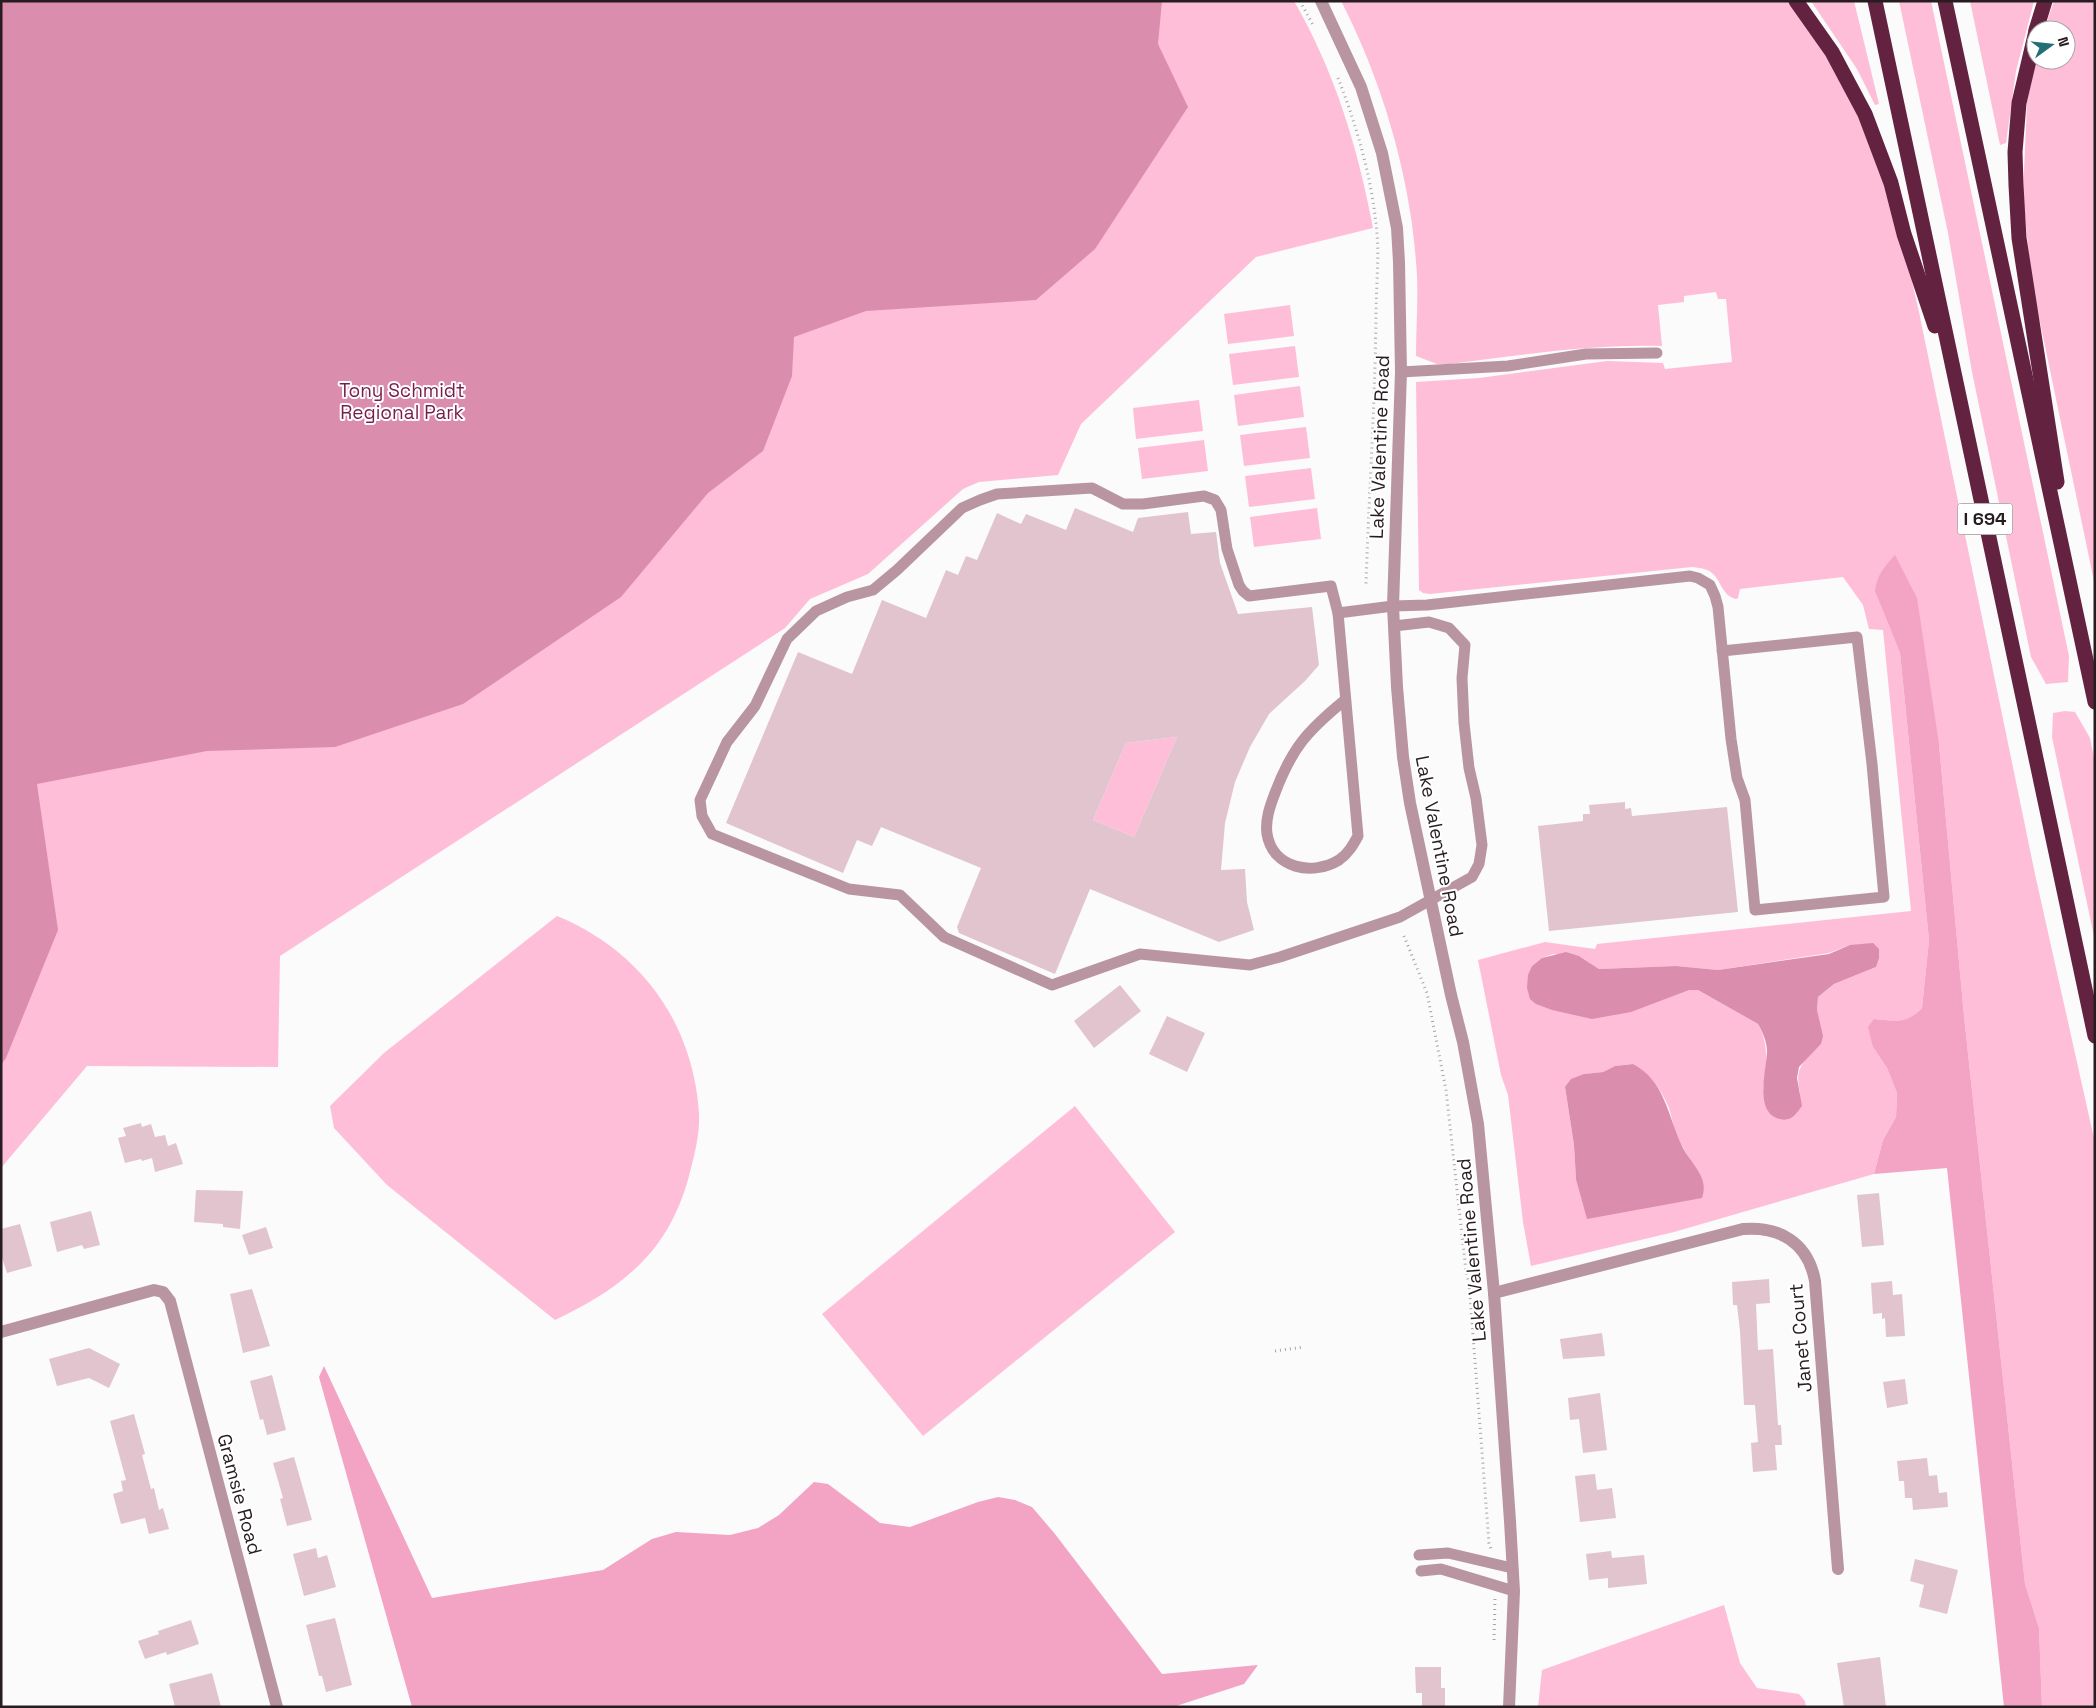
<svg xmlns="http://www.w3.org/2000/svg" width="2096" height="1708" font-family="'Space Grotesk',sans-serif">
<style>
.green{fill:#febed7;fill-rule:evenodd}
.forest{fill:#f3a3c3}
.water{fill:#db8dad}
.building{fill:#e1c4ce;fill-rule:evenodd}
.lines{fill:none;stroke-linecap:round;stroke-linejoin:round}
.path{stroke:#a7a3a5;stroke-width:3;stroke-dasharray:1 4;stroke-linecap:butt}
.service{stroke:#b995a2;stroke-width:11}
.minor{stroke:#b995a2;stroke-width:12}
.tertiary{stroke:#b995a2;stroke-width:12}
.motorway{stroke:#642241;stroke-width:15}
.labels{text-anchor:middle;stroke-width:4;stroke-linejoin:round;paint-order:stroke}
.shield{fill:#fff;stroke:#686164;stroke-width:1}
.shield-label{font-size:18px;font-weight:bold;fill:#271d21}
.park-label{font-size:19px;fill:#771d4b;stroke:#fff}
.street-label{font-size:19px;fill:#271d21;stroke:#fff}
</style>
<rect width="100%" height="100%" fill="#fbfbfb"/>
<g class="green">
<path d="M1,1H1294C1335,72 1358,148 1373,228L1256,257L1081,424L1058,475L979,482L963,489L868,574L810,599L785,628L280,956L278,1067L87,1066L1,1168Z"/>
<path d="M1341,1H1791L1829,55L1855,105L1899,225L1919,312L2035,874L2095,1143V1707H2042L2039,1628L2025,1584L1964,1016L1939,744L1875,591L1900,653L1929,940L1922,1008C1906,1024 1896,1021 1874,1019L1873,1047L1887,1068L1897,1093L1896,1117L1883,1140L1874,1174L1674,1232L1531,1266L1523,1222L1508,1095L1501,1075L1478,960L1545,942L1595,949L1597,944L1911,911L1883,630L1869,629L1863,605L1843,577L1740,589L1738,598L1736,599C1722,596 1721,580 1712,573C1706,568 1699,568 1692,567L1430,594L1423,593L1419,590L1416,382L1479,378L1607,361L1663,363L1665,369L1732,362L1726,299H1718L1716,292L1684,296V302L1658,305L1662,346C1591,344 1521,355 1450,364H1437L1416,356C1416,325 1419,293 1416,262C1410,175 1381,78 1341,1ZM1850,945L1876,967L1834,984L1818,997L1817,1010L1821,1044C1804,1062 1794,1066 1800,1093L1763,1090C1766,1067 1770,1046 1758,1024L1698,990H1689L1532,966L1542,958L1553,954L1579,956L1599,969L1676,966L1718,970L1829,953ZM1633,1064C1651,1073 1661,1090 1669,1108C1672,1117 1673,1126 1676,1134C1683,1149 1691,1161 1700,1174L1576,1179L1574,1145L1565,1087L1584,1074L1603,1072L1615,1066Z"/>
<path d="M1811,1H1854L1879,104L1875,105L1857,69Z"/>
<path d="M1899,1H1931L2069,656L2068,682L2046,684L2031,657L1972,372L1948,233Z"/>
<path d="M1970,1H2034L2016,71L2006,143L2000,145Z"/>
<path d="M2054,1H2095V586L2035,298L2030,266L2023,195L2027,102L2036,60H2066V30H2044Z"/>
<path d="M1290,305L1294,336L1228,344L1224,314Z"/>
<path d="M1295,346L1299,377L1233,385L1229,354Z"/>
<path d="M1300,386L1304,417L1238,426L1234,395Z"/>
<path d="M1199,400L1203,431L1136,439L1133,408Z"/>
<path d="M1306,427L1310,458L1244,466L1240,435Z"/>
<path d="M1204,440L1208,471L1142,479L1138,448Z"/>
<path d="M1311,468L1315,499L1249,507L1245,476Z"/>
<path d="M1317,508L1321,539L1254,547L1250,517Z"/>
<path d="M2065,711L2075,712L2090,738L2095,763V941L2052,737L2053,713Z"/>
<path d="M1177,737L1134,837L1093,820L1126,743Z"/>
<path d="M557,916C640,950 693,1022 699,1113C700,1133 695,1153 690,1172C682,1205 666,1238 643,1261C617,1288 588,1304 555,1320L387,1185L334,1128L330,1106L384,1053Z"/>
<path d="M1075,1106L1175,1232L923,1436L822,1314Z"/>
<path d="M1724,1605L1740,1663L1757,1688L1799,1694L1805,1701L1806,1707H1538L1542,1670Z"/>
</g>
<g class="forest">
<path d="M1895,555L1917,598L1939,744L1964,1016L2025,1584L2039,1628L2042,1707H2004L1947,1168L1874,1174L1883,1140L1896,1117L1897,1093L1887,1068L1873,1047L1868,1027L1874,1019C1896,1021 1906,1024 1922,1008L1929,940L1900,653L1875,591C1877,575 1884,567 1895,555Z"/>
<path d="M324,1366L432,1598L603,1570L652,1539L676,1532L730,1535L758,1528L779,1515L814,1482L828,1484L880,1523L910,1527L978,1502L998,1497L1015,1500L1032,1507L1055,1534L1162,1674L1258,1665L1244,1684L1173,1707H412L319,1377Z"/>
</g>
<g class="water">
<path d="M1,1H1162L1158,44L1188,107L1095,249L1036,300L866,311L794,337L792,376L763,451L708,493L621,597L463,704L335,747L207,751L37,784L58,930L6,1058L1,1065Z"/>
<path d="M1873,943L1879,949V958L1876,967L1834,984L1818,997L1817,1010L1823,1036L1821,1044L1799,1067L1797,1078L1802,1106C1796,1114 1791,1122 1780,1119C1753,1113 1767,1069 1767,1050C1766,1040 1763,1033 1758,1024L1698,990H1689L1631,1012L1592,1019L1552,1010L1536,1004L1530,999L1527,988L1528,975L1532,966L1542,958L1566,952L1579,956L1599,969L1676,966L1718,970L1829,954L1850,945Z"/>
<path d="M1633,1064C1665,1080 1668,1117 1682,1146C1690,1163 1710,1177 1702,1198L1587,1219L1576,1179L1574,1145L1565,1087L1571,1079L1584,1074L1603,1072L1615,1066Z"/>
</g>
<g class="building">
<path d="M1075,508L1133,532L1138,518L1188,512L1191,534L1216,532L1220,563L1238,614L1312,607L1319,665L1305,681L1269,714L1250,747L1235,782L1225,823L1221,870L1245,869L1247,902L1254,930L1219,942L1090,889L1055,974L959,933L957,927L981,868L881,827L872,846L857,840L843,873L726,823L798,652L852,674L882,600L926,618L946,570L958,575L966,556L977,560L997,513L1021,524L1026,514L1066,530ZM1177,737L1134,837L1093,820L1126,743Z"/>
<path d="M1625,802V809L1631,808L1632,816L1727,807L1738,912L1549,931L1538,826L1583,821V814H1590L1589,805Z"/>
<path d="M1120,985L1141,1011L1094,1048L1074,1021Z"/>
<path d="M1167,1016L1205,1033L1187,1072L1149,1054Z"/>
<path d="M141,1123L142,1127L151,1124L155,1137L165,1135L168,1146L176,1143L183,1164L155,1172L152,1158L142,1161L141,1159L125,1163L118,1138L126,1136L123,1128Z"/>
<path d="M196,1190L243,1191L240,1229L223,1227V1224L194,1222Z"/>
<path d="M1879,1193L1884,1245L1862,1247L1857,1195Z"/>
<path d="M91,1211L100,1245L84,1249L82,1245L57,1252L50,1222Z"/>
<path d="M20,1224L32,1266L7,1273L1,1255V1229Z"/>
<path d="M266,1227L273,1248L249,1255L242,1235Z"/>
<path d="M1769,1279L1770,1303L1756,1304L1758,1350L1773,1349L1778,1425H1781L1782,1445H1775L1777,1470L1753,1472L1751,1443L1758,1442L1755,1405H1744L1740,1331L1737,1305H1733L1732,1282Z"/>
<path d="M1892,1281L1893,1295L1902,1294L1905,1336L1886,1337L1885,1318L1882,1319V1313L1873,1314L1871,1283Z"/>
<path d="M252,1289L270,1346L243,1353L230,1294Z"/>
<path d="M1602,1333L1605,1356L1563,1359L1560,1339Z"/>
<path d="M89,1348L120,1364L109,1388L89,1378L57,1386L49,1359Z"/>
<path d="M272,1375L286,1430L267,1435L263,1419L260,1420L250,1381Z"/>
<path d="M1905,1379L1908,1404L1887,1408L1883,1382Z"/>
<path d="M1600,1393L1607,1450L1583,1453L1579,1419L1570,1420L1568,1398Z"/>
<path d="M134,1414L145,1454L142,1455L151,1489L154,1488L159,1510L163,1508L169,1529L149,1534L145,1518L121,1524L113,1494L123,1491L121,1481L126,1480L110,1421Z"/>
<path d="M294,1457L312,1520L287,1526L280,1499L283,1498L273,1463Z"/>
<path d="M1927,1458L1929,1476L1937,1475L1939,1493L1947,1492L1948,1507L1913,1510L1912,1498H1905L1904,1481H1899L1897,1461Z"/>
<path d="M1595,1474L1597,1490L1612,1488L1616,1518L1580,1522L1575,1476Z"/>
<path d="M316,1548L318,1558L327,1555L336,1587L304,1596L293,1554Z"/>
<path d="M1611,1551L1612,1558L1644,1555L1647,1584L1608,1588V1578L1589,1580L1586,1554Z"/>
<path d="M1915,1559L1958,1570L1947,1614L1919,1607L1924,1585L1910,1581Z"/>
<path d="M335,1618L352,1685L326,1692L322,1676H319L306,1625Z"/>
<path d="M191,1620L199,1644L167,1655L166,1652L145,1659L138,1641L159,1634L158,1631Z"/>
<path d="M1880,1657L1886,1707H1844L1837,1663Z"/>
<path d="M1415,1667H1441V1688H1445V1707H1422V1693H1416Z"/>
<path d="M212,1673L221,1707H175L169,1684Z"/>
</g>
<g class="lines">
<g class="path">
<path d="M1300,1L1313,25"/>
<path d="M1338,78C1356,124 1371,175 1376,224C1380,254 1376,285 1376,315C1375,405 1369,494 1366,584"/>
<path d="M1404,936L1427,993L1446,1090L1466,1271L1469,1283L1489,1543L1491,1549"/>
<path d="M1275,1351L1304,1347"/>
<path d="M1494,1640L1495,1599"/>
</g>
<g class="service">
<path d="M1401,372L1508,366L1586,354L1657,353"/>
<path d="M1338,613L1331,586L1249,596L1243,591L1239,585L1227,549L1221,510L1215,500L1204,496L1143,504H1123L1092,488L997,494L980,500L962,508L897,570L873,590L847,597L816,611L787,639L755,706L727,742L700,800L702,816L712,834L849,889L900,895L944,937L1052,985L1140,954L1250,965L1280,957L1400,917L1472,877L1479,864L1482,845L1476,798L1469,768L1464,723L1462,678L1465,645L1449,628L1429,622L1394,626"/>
<path d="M1345,700C1307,731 1292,748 1275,793C1270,806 1265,820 1267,834C1273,869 1313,876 1339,860C1348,854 1353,845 1358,836L1338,613L1393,606L1427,605L1690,576L1698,578L1710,585L1715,596L1718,607L1731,739L1737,778L1745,800L1755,910L1884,897L1872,764L1857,637L1722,651"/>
<path d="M1419,1555L1448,1553L1512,1568"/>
<path d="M1421,1571L1441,1569L1514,1591"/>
</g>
<g class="minor">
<path d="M1494,1293L1743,1229C1780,1226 1808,1243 1815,1281L1838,1569"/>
<path d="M1,1332L154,1290L163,1292L170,1301L277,1707"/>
</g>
<path class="tertiary" d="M1321,1L1361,87L1382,153L1397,228L1399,262L1401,372L1393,606L1397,687L1403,757L1410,803L1451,995L1463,1042L1478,1124L1494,1293L1510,1521L1514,1591L1509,1707"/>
<g class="motorway">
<path d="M1796,1L1832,52L1865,114L1891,183L1904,234L1935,326"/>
<path d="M1875,1L2095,1036"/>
<path d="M1945,1L2095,702"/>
<path d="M2036,30L2045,1"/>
<path d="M2036,31L2019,103L2015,152L2016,185L2019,238L2057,482"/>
</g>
</g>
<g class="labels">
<rect class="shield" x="1957.5" y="503.5" width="55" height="31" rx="4"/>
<g class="shield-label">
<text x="1985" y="525">I 694</text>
</g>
<g class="park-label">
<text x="402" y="397">Tony Schmidt<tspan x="402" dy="22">Regional Park</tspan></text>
</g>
<g class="street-label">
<text transform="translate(1379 447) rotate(-88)" y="7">Lake Valentine Road</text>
<text transform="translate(1440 846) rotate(79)" y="7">Lake Valentine Road</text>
<text transform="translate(1471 1250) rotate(-95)" y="7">Lake Valentine Road</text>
<text transform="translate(1800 1338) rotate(-95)" y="7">Janet Court</text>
<text transform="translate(240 1494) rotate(75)" y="7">Gramsie Road</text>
</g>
</g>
<rect width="2096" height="1708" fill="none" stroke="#271d21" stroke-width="5"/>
<g transform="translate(2051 45) rotate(75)"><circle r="24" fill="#ffffff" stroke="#a9a5a6"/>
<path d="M0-4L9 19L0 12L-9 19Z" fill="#246f76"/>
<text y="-8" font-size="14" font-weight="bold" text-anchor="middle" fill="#271d21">N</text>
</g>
</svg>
